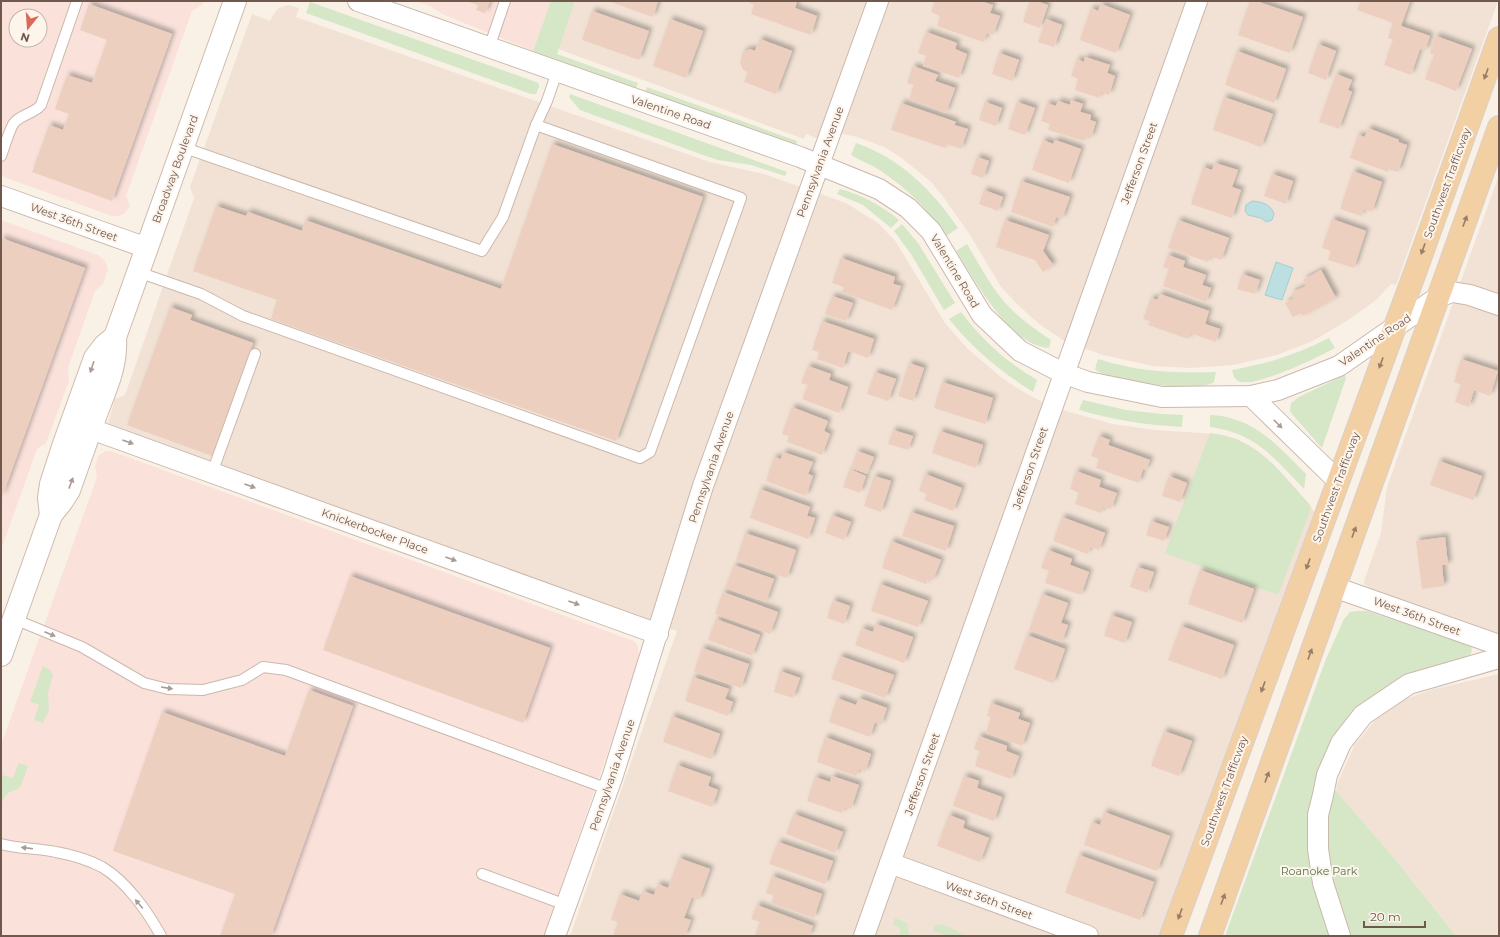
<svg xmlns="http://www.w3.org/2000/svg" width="1500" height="937" font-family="Montserrat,sans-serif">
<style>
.residential{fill:#f1e2d5}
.commercial{fill:#fae2db;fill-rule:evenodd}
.green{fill:#d5e7c6}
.water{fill:#bcdfe2;stroke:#a3cfd3}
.building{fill:#edcfc0;filter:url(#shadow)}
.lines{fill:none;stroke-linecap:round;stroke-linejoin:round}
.lane-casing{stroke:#cbb8ad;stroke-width:12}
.street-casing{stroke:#cbb8ad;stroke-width:22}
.secondary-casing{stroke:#cfbaae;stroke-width:24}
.primary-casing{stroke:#d7d0cd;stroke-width:24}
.lane{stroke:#fff;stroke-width:10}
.street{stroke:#fff;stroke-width:20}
.secondary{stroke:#fff;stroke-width:22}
.primary{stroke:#f3d0a4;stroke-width:22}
.oneway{fill:#987c67}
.oneway2{fill:#aa9b94}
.labels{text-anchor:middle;stroke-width:4;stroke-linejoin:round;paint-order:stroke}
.street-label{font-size:11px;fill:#71584d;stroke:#fdf5ec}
.park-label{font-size:11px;fill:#577646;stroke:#fdf5ec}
</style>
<defs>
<filter id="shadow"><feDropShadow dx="3.5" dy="-3.5" stdDeviation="2" flood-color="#0004"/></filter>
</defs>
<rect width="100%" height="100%" fill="#faf1e6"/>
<g class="residential">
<path d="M575,1H1498L1396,285L1391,284L1376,300L1350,319L1318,338L1308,343L1277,355L1251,361L1234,365L1191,368L1153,366L1103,355L1066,342L1039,324L1017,304L1001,287L968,232L944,198L931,182L914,168L900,157L884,147L857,137L843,134L816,138L806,134L804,139L558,49Z"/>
<path d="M288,5L299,8L296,17L710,162L764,174L846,203L878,223L896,242L945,323L967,348L1002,378L1022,391L1042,402L1066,411L1113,424L1155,430L1217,434L1237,439L1258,451L1280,472L1310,505L1314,512L1163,936H570L677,631L112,426L108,423L115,399L125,395L194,198L190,187L252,14L270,21L275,12L279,8Z"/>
<path d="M1499,175V659L1495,635L1371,589L1364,584V581L1381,533L1387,487L1393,470Z"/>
<path d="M1499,674V936H1456L1394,858L1336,791L1337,784L1355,744L1379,716L1406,699L1430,690Z"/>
</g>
<g class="commercial">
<path d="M1,1H204L202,5L192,11L126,196L130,206L125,213L119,216H112L1,176ZM16,16H40V40H16Z"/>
<path d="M416,1H551L533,51L442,14L432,7Z"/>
<path d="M1,220L98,255L105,261L108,269L103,284L95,291L68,368L69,381L65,392L46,443L37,449L1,550Z"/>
<path d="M105,451H111L634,641L638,646L639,662L544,936H1V745L97,477L95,467L98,456Z"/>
</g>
<g class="green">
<path d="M551,1H575L557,54L638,83L636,88L533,51Z"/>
<path d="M310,2L536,82L539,84V87L536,94H531L306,13Z"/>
<path d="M647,87L797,141L796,146L645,91Z"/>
<path d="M570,94L787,172L785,176L751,165L718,160L703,155L580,110L569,97Z"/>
<path d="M856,143C900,158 932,190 958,228L946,236C928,210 908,189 881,171C872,165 861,161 851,155Z"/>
<path d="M840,189C862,195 881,205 899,220L891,228L863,205L837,194Z"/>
<path d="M902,224L918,243L955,303L944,310L911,254L894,231Z"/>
<path d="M967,244C978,262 988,282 1002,299C1016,316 1033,328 1051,340L1049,348C1009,345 976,281 956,251Z"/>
<path d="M961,312C983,341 1005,361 1037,380L1033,392C1000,371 973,349 949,319Z"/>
<path d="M1329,338L1335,348C1319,357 1253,389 1238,381C1234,379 1233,374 1232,370C1267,364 1298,354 1329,338Z"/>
<path d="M1098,359C1138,372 1174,373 1216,372L1214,382C1201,393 1107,382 1095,369Z"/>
<path d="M1345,375L1346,378L1322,448L1292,414L1290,411L1291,403L1299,397Z"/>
<path d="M1083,400L1126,410L1162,414L1183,415L1182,427C1147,425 1113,420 1079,410Z"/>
<path d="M1210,415C1254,417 1277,445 1306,474L1304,489C1274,458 1256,433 1210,427Z"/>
<path d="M1210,433C1258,438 1279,471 1310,505L1309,514L1278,595L1165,553Z"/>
<path d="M1358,611H1367L1471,646L1472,651L1470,655L1428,668L1397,682L1318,776L1336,791L1394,858L1456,936H1225L1326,659L1344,619L1350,612Z"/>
<path d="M43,666L50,670L53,675L48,693L49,710L43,723L34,720L39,705L30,702Z"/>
<path d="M19,763L28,766L20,788L8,793L1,803V781L3,775L13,778Z"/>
<path d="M895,918L907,923L909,936H899L901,930L900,928L893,924Z"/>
<path d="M940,924C950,925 958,933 967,936H948L933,931L934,926Z"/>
</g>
<g class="water">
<path d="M1252,201C1262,202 1271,204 1274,214L1272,220L1266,222L1261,218L1248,215L1245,211L1246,205Z"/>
<path d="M1276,262L1293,268L1282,300L1265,295Z"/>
</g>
<g class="building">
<path d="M466,1H490L485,13L476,10L478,5Z"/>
<path d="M608,1H658L653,17Z"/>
<path d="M750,1H797L795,8L817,16L811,35L751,14L754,5L749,3Z"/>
<path d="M935,1H980L993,5L990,13L1000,16L993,35L987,33L983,42L937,26L940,16L931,12Z"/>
<path d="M1030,1H1036L1048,5L1040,28L1023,22Z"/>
<path d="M1250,1H1256L1303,17L1290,53L1238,35Z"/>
<path d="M1361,1H1410L1401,26L1430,36L1425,51L1420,49L1411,75L1384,65L1393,40L1388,38L1393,23L1357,10Z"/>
<path d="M89,4L172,34L112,201L32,172L49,125L63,130L69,114L55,109L67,75L92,83L107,40L80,30Z"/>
<path d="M1101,4L1130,15L1116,53L1080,40L1091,8L1098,11Z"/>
<path d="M592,11L649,31L639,60L582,40Z"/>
<path d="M670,19L703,31L686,78L653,66Z"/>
<path d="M1046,19L1062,25L1054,47L1038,42Z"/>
<path d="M926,32L957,43L955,49L967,54L959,78L923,66L926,56L918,53Z"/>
<path d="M1436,36L1472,49L1456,91L1425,79L1434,55L1430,53Z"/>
<path d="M760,39L792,51L776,94L744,82L748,72L743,70L740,62L743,52L750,49L755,51Z"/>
<path d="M1318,44L1336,51L1326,80L1308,73Z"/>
<path d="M1237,51L1286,69L1274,103L1225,85Z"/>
<path d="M999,53L1019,60L1012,81L992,74Z"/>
<path d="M1085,57L1110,65L1107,73L1115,76L1109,95L1101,92L1099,98L1075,90L1078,79L1071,76L1077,59L1084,62Z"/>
<path d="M913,66L938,75L935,81L955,88L946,113L909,99L914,85L907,83Z"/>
<path d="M1336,74L1352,80L1348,90L1352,92L1339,129L1319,122Z"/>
<path d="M1224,97L1273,114L1261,147L1213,130Z"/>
<path d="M1071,100L1083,104L1080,112L1091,115L1090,120L1096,122L1091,138L1085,137L1084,141L1048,130L1050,124L1041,121L1047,103L1056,106L1058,101L1070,105Z"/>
<path d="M985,102L1002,108L996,126L979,120Z"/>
<path d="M1017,102L1035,108L1025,135L1008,129Z"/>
<path d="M901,103L956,122L954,125L968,129L961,149L947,144L945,148L891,130Z"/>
<path d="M1368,128L1399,140L1398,142L1407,145L1398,172L1389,169L1388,172L1350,158L1358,135L1365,137Z"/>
<path d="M1043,140L1053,144L1055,140L1081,149L1069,183L1032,170Z"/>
<path d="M552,144L703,197L616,441L271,319L277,300L193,271L216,206L246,216L248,212L302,231L305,220L501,289Z"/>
<path d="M977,157L989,161L983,178L971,174Z"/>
<path d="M1215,163L1238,170L1232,187L1241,190L1232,218L1191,204L1203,167L1212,170Z"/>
<path d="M1353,171L1382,182L1372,212L1364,209L1361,216L1340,209Z"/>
<path d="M1272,174L1293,181L1286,204L1264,196Z"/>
<path d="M1021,181L1070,197L1062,219L1056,217L1053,227L1011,212Z"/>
<path d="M984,190L1003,197L998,211L979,204Z"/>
<path d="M1332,219L1366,231L1354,268L1328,260L1331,251L1322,248Z"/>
<path d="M1005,220L1049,235L1043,251L1053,265L1043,272L1035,260L996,247Z"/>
<path d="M1178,220L1229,238L1221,260L1210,256L1208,262L1168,248Z"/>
<path d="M1,238L85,268L2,497H1Z"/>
<path d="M1168,255L1185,261L1183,267L1206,275L1202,285L1211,288L1206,302L1163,286L1169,269L1163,267Z"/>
<path d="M841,258L895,277L893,284L901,286L892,310L842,292L844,287L832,283Z"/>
<path d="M1321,270L1336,298L1303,316L1301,313L1293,317L1285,303L1294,298L1291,293L1306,286L1303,280Z"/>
<path d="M1242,274L1260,280L1255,294L1237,289Z"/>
<path d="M1160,294L1209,311L1205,324L1220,329L1216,342L1190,333L1188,339L1148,325L1150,321L1143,319L1151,298L1157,300Z"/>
<path d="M832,296L853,303L846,321L825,314Z"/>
<path d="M170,307L192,315L190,320L253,343L212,456L127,425Z"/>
<path d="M822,321L874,339L868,358L848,351L843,368L817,359L819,352L812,350Z"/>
<path d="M1461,359L1498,371L1490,396L1474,390L1469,407L1455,402L1461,385L1454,382Z"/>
<path d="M909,363L924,368L913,401L898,396Z"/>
<path d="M808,366L831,374L829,380L848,387L839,413L802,399L808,385L801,383Z"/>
<path d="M875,372L896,379L888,401L867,394Z"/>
<path d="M942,382L993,398L985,424L934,408Z"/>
<path d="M792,407L828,421L824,431L830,434L822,455L787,442L789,436L782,434Z"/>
<path d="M893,430L913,436L908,450L888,444Z"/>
<path d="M940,431L983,445L976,468L932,453Z"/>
<path d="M1099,436L1110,440L1108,445L1150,460L1146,470L1143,469L1139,483L1096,468L1099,459L1091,456Z"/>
<path d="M857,451L874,457L867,474L851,468Z"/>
<path d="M783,452L813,462L808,474L813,476L806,496L766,481L774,457L781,459Z"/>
<path d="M1439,461L1482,476L1473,500L1430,485Z"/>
<path d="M850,469L866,476L860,493L843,487Z"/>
<path d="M1076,471L1101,480L1099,487L1117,493L1111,509L1103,507L1101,513L1075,504L1079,493L1070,489Z"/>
<path d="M925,474L962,488L953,511L924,500L927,494L919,491Z"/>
<path d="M874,476L891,481L881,512L864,506Z"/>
<path d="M1169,476L1187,483L1180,502L1162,496Z"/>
<path d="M760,489L810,507L807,516L815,518L808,539L750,518Z"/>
<path d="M911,512L954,526L946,551L902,536Z"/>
<path d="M832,515L851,522L844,540L825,533Z"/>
<path d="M1062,517L1105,533L1099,550L1090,547L1087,554L1053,541Z"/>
<path d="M1151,521L1169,527L1164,541L1146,535Z"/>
<path d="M745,533L796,550L787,578L736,561Z"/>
<path d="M1445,537L1448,565H1442L1444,586L1422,589L1416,541Z"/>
<path d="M891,541L941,560L933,580L928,579L926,584L882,568Z"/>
<path d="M1048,550L1072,559L1070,565L1089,572L1081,595L1045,583L1049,571L1041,568Z"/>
<path d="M734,565L774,579L766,602L725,588Z"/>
<path d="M1137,567L1154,572L1147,593L1130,587Z"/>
<path d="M1200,570L1254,589L1242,623L1188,604Z"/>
<path d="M350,576L550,648L523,723L323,650Z"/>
<path d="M880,584L928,601L918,627L871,611Z"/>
<path d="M723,592L778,612L770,634L715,614Z"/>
<path d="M1042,594L1068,603L1061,623L1068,625L1062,642L1029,630Z"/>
<path d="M833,600L850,606L844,624L827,618Z"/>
<path d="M1111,615L1132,622L1125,643L1104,636Z"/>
<path d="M716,619L760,635L752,656L708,640Z"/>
<path d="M876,624L913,637L904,663L855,645L862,628L873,632Z"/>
<path d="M1181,626L1234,645L1222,679L1168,660Z"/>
<path d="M1027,635L1065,649L1053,683L1014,669Z"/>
<path d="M702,648L749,664L741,688L694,672Z"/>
<path d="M840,656L894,675L885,698L831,679Z"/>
<path d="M780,671L800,678L793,698L774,692Z"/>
<path d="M693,677L729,689L725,699L733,702L728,716L685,701Z"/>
<path d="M309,690L353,706L271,936H220L235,894L113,851L162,712L285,756Z"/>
<path d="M837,698L856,705L859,698L887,708L881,725L875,722L870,737L829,722Z"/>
<path d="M991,703L1020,713L1018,719L1030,723L1022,746L986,733L991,717L987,716Z"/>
<path d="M672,716L720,734L711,759L663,742Z"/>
<path d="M1164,731L1192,741L1179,776L1151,766Z"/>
<path d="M979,736L1007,746L1006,751L1019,756L1011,779L975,766L980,751L974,749Z"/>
<path d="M825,737L871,754L865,772L859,769L856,776L817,762Z"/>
<path d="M677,765L711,777L708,786L718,790L712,807L668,791Z"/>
<path d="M832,776L859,785L851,809L845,807L842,813L807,801L815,777L830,782Z"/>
<path d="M964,776L979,781L977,788L1002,797L994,821L953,806Z"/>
<path d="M1104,812L1170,836L1157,871L1084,845L1092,822L1100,825Z"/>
<path d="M794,814L843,832L835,853L786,834Z"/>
<path d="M949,815L965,821L963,828L989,838L980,862L937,846Z"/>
<path d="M778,842L833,861L825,884L769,864Z"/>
<path d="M1079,855L1154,882L1140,920L1065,893Z"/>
<path d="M679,858L710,869L699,900L692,897L684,918L691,920L685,936H613L618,922L611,920L620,894L639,901L643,891L654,895L658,884L668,888Z"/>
<path d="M772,876L822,894L814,918L771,903L774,896L766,893Z"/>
<path d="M757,905L813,926L809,936L755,935L760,922L751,919Z"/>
</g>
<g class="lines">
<defs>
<g id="lane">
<path d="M489,48L505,1"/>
<path d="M182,147L482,251L503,217L536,125L547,101L557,72"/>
<path d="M1,156C4,148 10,128 14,123C21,114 34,114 41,105L77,1"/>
<path d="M138,272L201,294L243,316L640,458L650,452L741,198L536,125"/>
<path d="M212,473L255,354"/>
<path d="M14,619L82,647L144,683L168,689L203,690L242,680L263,667L286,670L608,789"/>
<path d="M1,844C19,849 37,848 56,852C72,855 87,859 102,867C126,881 148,912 161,936"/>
<path d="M482,874L566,905"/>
</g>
<g id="street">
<path d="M358,1L800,157L879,189L908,208L931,231L982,315L1020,351L1063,373L1088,382L1162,397L1251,396L1278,390L1339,366L1438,297L1452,292L1470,295L1499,305"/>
<path d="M1,196L147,248"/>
<path d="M1251,396L1338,481"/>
<path d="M91,429L658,634"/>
<path d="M1334,587L1499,645"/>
<path d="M890,863L1088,936"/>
<path d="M555,936L613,775L703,486L878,1"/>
<path d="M864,936L1197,1"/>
<path d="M1340,936L1323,883L1318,849V815L1323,795L1327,775L1341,743L1363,715L1409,684L1499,658"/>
</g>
<g id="secondary">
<path d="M51,515L49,498L51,484L64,444L95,358L105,345L115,337"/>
<path d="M1,655L51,515L62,501L69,490C78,465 87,440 96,414C106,388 117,365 115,337L235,1"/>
</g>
<g id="primary">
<path d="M1171,936L1417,267L1499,38"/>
<path d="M1210,936L1499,127"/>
</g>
</defs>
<use href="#lane" class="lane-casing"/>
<use href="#street" class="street-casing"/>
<use href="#secondary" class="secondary-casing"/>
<use href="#primary" class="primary-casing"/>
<use href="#lane" class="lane"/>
<use href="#street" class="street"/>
<use href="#secondary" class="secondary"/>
<use href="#primary" class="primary"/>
</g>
<defs><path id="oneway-solid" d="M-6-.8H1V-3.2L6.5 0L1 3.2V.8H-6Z"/></defs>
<g class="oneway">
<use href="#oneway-solid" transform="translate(1486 74) rotate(110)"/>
<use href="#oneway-solid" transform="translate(1465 221) rotate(-70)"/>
<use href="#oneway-solid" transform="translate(1423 249) rotate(110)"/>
<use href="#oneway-solid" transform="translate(1381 363) rotate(110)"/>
<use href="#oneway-solid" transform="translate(1354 532) rotate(-70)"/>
<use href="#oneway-solid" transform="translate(1308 564) rotate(110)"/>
<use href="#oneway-solid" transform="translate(1310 654) rotate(-70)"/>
<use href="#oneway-solid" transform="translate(1263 687) rotate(110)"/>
<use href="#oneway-solid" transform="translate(1267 777) rotate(-70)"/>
<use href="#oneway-solid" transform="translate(1223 899) rotate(-70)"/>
<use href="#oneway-solid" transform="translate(1180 914) rotate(110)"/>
</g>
<g class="oneway2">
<use href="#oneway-solid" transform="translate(92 367) rotate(109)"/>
<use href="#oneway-solid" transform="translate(1278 424) rotate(45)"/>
<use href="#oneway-solid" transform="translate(128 442) rotate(20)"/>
<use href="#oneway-solid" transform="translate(71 483) rotate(-70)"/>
<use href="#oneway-solid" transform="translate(250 486) rotate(20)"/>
<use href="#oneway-solid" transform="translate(451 559) rotate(20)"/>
<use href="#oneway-solid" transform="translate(574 603) rotate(20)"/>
<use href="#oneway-solid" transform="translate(50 634) rotate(23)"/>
<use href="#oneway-solid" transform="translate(167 688) rotate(9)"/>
<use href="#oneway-solid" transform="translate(27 848) rotate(-173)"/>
<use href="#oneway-solid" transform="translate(139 904) rotate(-130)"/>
</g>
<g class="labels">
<g class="street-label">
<text transform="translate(671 112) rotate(19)" y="4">Valentine Road</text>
<text transform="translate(820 162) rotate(-70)" y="4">Pennsylvania Avenue</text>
<text transform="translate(1139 163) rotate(-70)" y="4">Jefferson Street</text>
<text transform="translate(175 169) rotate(-70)" y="4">Broadway Boulevard</text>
<text transform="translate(1447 183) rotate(-70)" y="4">Southwest Trafficway</text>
<text transform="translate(74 222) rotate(20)" y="4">West 36th Street</text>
<text transform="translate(955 271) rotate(59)" y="4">Valentine Road</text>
<text transform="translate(1375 340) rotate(-34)" y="4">Valentine Road</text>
<text transform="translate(711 467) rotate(-71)" y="4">Pennsylvania Avenue</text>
<text transform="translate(1030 468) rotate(-71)" y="4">Jefferson Street</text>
<text transform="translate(1336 487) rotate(-70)" y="4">Southwest Trafficway</text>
<text transform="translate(375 531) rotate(20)" y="4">Knickerbocker Place</text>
<text transform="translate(1417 616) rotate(20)" y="4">West 36th Street</text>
<text transform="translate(922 774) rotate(-71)" y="4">Jefferson Street</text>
<text transform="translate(612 775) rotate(-71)" y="4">Pennsylvania Avenue</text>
<text transform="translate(1224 791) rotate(-70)" y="4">Southwest Trafficway</text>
<text transform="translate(989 900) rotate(20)" y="4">West 36th Street</text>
</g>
<g class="park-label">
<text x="1319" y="875">Roanoke Park</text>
</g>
</g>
<rect width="1500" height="937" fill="none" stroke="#71584d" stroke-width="4"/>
<g transform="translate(28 28) rotate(197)"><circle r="19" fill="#fdf5ec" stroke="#c5b6ac"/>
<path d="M0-3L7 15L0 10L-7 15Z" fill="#da6a56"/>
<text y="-6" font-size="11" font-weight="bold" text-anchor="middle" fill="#71584d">N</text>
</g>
<path d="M1364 921v6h61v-6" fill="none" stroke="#71584d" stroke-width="2"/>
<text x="1370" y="921" font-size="12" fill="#71584d" stroke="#fdf5ec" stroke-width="3" paint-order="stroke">20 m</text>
</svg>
